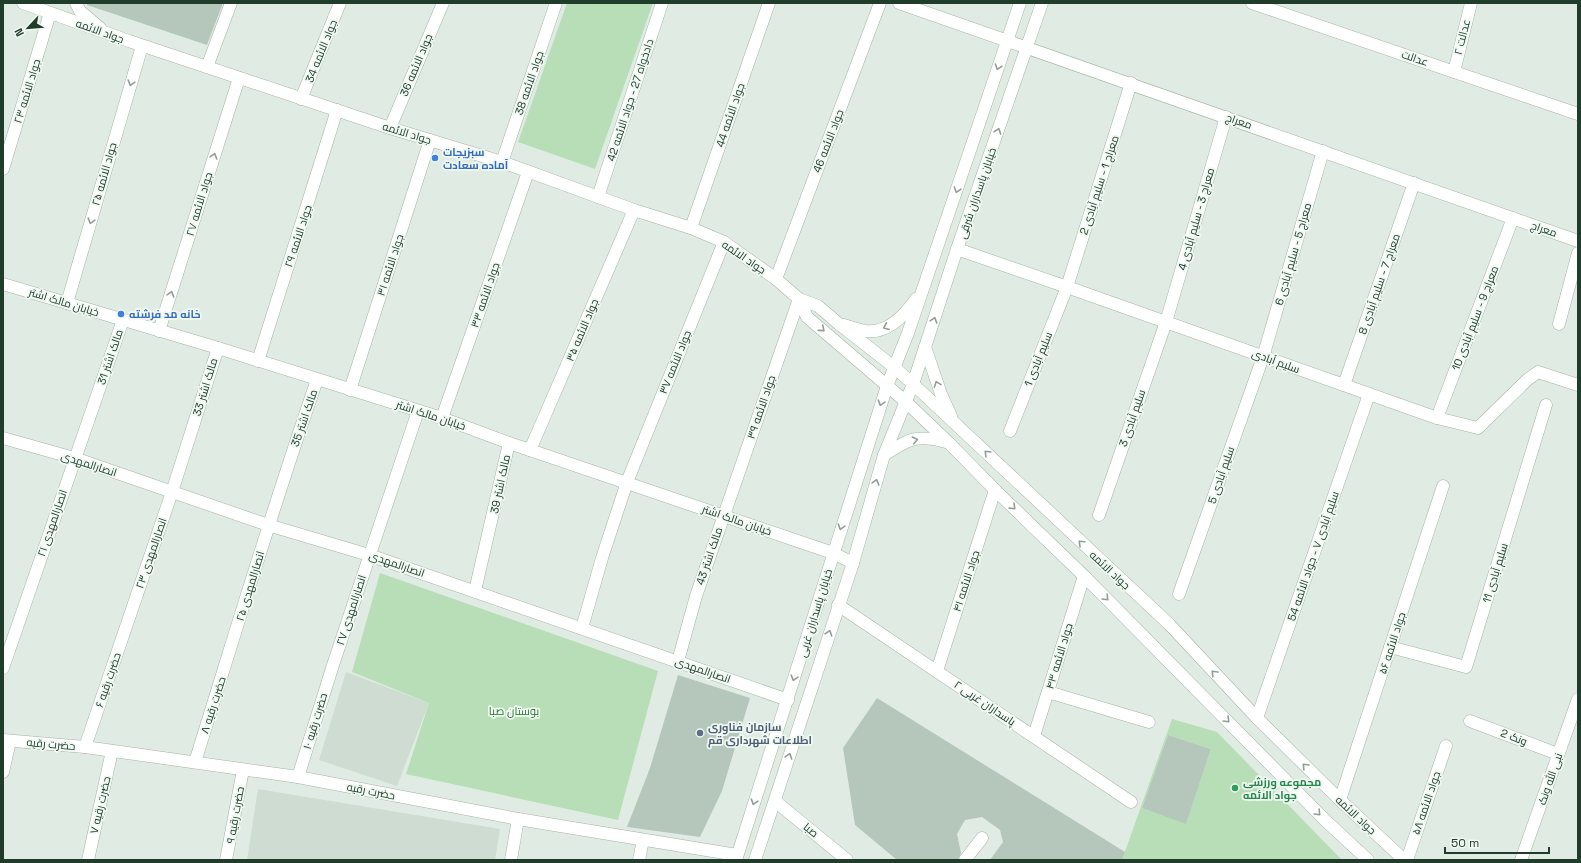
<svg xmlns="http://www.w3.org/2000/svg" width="1581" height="863" font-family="'Space Grotesk',Cairo,sans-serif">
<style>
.built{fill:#cedcd1}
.green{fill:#b8deb7;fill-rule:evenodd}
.building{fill:#b5c7bb}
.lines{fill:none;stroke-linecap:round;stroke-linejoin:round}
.minor-casing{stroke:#a3b4a8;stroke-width:13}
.minor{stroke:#fff;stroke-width:12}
.oneway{stroke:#909e96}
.shop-dot{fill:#3f7fe0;stroke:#f0f8f2;stroke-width:1.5}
.service-dot{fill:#5c6f8a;stroke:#f0f8f2;stroke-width:1.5}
.leisure-dot{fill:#2e9e5b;stroke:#f0f8f2;stroke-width:1.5}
.labels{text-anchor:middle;stroke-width:3.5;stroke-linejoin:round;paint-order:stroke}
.street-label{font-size:11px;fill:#203d2c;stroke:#f0f8f2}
.shop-label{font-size:11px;font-weight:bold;fill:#366cbe;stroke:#f0f8f2;text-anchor:start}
.park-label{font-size:11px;fill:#28762e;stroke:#f0f8f2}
.service-label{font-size:11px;font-weight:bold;fill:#4e5e75;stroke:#f0f8f2;text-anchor:start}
.leisure-label{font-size:11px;font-weight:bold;fill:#27864d;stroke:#f0f8f2;text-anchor:start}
</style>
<rect width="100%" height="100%" fill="#e0ece3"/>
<g class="built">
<path d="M346,672L429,703L397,786L319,760Z"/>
<path d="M258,789L500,829L495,860H247Z"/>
</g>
<g class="green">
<path d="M567,3H653L595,169L518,142Z"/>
<path d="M380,573L658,671L618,820L406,774L429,703L352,672Z"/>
<path d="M1172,719L1217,732L1342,860H1122ZM1168,735L1211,749L1186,823L1142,808Z"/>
</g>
<g class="building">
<path d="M87,3H223L207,45L87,5Z"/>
<path d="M678,675L750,698L722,791L700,837L627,827L650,768Z"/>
<path d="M877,698L1125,852L1122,860H990L1003,842L1000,830L982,817L965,820L957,834L961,853L958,860H897L855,825L843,748Z"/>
<path d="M1168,735L1211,749L1186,824L1142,808Z"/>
</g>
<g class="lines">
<defs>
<g id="minor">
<path d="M23,3L129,41L390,128L502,162L634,210L691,228L724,242L776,279L799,299L818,306L839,324L894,367L913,384L1169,624L1257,718L1340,800L1404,860"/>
<path d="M76,3L80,11L100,28"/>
<path d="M899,3L1578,241"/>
<path d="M1252,3L1578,114"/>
<path d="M207,67L231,3"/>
<path d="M1454,72L1471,3"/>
<path d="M301,99L340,3"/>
<path d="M390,128L443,3"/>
<path d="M502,162L556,3"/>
<path d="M3,169L50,13"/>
<path d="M598,197L662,3"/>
<path d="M691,228L769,3"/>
<path d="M957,249L1067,287L1437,418L1478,428L1527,380L1538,372L1578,385"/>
<path d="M776,279L880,3"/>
<path d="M3,284L218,348L442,418L509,443L833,553L853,563"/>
<path d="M799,299L807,317L905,401L949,443L995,490L1084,576L1326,821L1368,860"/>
<path d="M67,303L142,46"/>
<path d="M1559,324L1578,253"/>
<path d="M844,325C851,327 858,330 865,331C887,334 905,315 916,299"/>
<path d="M159,331L239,78"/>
<path d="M925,347L941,394L951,416"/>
<path d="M258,361L337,110"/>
<path d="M1344,385L1414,183"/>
<path d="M350,390L430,140"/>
<path d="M442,418L528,172"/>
<path d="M1437,418L1513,218"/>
<path d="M1010,431L1067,287L1131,83"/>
<path d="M3,438L74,458L268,525L369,555L788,700"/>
<path d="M530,450L634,210"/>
<path d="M884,455C908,439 917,434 946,442"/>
<path d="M1099,515L1166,322L1226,117"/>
<path d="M475,591L509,443"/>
<path d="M1179,594L1263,357L1323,151"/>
<path d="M838,605L1131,802"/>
<path d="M582,628L602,558L627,482L724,242"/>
<path d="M1390,647L1466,667L1546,405"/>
<path d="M678,661L696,596L799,299"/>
<path d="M3,668L123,320"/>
<path d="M937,671L995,490"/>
<path d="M1048,692L1149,722"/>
<path d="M1257,718L1369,394"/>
<path d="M1470,721L1558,754"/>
<path d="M1034,736L1084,576"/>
<path d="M3,740L85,747L298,777L518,819L737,855"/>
<path d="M85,747L172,492L218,348"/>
<path d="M195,762C235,634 273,506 317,380"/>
<path d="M3,772L10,741"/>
<path d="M298,777L333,665L418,411"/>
<path d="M1340,800L1443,486"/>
<path d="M775,801L847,860"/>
<path d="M88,860L112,751"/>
<path d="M226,860L243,770"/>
<path d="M511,860L518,819"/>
<path d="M639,860L643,840"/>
<path d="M736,860L887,386L908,333L1020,3"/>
<path d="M755,860L853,563L884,455L913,384L957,249L1042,3"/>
<path d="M965,860L982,838"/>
<path d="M1407,860L1446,746"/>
<path d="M1521,860L1578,699"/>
</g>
</defs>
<use href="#minor" class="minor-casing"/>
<use href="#minor" class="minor"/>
</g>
<defs><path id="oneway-chevron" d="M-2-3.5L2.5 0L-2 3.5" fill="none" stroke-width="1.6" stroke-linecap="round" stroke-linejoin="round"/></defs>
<g class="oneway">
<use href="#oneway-chevron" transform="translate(998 67) rotate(109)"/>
<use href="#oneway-chevron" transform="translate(131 83) rotate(106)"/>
<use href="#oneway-chevron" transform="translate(998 131) rotate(-71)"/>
<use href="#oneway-chevron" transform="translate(214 156) rotate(-73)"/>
<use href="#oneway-chevron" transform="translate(957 190) rotate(109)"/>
<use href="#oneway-chevron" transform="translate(91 221) rotate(106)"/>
<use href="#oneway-chevron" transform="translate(171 294) rotate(-73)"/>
<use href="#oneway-chevron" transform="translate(934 320) rotate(-72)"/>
<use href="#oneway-chevron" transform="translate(886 327) rotate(157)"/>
<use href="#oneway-chevron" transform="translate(822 329) rotate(41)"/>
<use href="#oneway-chevron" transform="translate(937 384) rotate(-110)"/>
<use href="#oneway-chevron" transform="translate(881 403) rotate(108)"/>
<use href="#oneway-chevron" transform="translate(915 440) rotate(-12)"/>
<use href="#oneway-chevron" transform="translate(987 453) rotate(-135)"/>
<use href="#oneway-chevron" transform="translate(876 482) rotate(-74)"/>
<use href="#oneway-chevron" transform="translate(1013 507) rotate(44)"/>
<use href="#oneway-chevron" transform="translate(841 527) rotate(108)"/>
<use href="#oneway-chevron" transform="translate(1081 543) rotate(-137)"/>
<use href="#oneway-chevron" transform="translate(1106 598) rotate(45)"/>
<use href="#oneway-chevron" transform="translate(829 633) rotate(-72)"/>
<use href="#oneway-chevron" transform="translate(1214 673) rotate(-133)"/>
<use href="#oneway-chevron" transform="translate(794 678) rotate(107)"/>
<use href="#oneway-chevron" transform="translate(1227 720) rotate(45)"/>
<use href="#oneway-chevron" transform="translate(789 756) rotate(-72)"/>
<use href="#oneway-chevron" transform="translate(1305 766) rotate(-135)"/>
<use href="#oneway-chevron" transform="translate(754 802) rotate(108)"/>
<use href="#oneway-chevron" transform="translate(1318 813) rotate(46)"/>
</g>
<g class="shop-dot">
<circle cx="435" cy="158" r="4"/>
<circle cx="121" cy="314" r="4"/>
</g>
<circle class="service-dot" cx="700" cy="733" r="4"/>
<circle class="leisure-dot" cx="1235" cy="788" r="4"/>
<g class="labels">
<g class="street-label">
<text transform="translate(100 31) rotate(20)" y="4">جواد الائمه</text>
<text transform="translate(1462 37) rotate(-76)" y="4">عدالت ۲</text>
<text transform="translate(321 51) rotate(-68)" y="4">جواد الائمه 34</text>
<text transform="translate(1415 58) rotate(19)" y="4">عدالت</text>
<text transform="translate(416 65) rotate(-67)" y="4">جواد الائمه 36</text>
<text transform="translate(529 83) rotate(-71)" y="4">جواد الائمه 38</text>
<text transform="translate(27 91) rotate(-73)" y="4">جواد الائمه ۲۳</text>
<text transform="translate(630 100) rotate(-72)" y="4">دادخواه 27 - جواد الائمه 42</text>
<text transform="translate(730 115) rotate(-71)" y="4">جواد الائمه 44</text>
<text transform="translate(1239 121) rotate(19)" y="4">معراج</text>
<text transform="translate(407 133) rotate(17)" y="4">جواد الائمه</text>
<text transform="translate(828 141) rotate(-69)" y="4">جواد الائمه 46</text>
<text transform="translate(104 174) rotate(-74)" y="4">جواد الائمه ۲۵</text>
<text transform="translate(1099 185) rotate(-72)" y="4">معراج 1 - سلیم آبادی 2</text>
<text transform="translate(977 193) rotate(-71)" y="4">خیابان پاسداران شرقی</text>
<text transform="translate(199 204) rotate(-73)" y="4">جواد الائمه ۲۷</text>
<text transform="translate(1196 219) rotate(-74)" y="4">معراج 3 - سلیم آبادی 4</text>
<text transform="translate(1544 229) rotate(19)" y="4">معراج</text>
<text transform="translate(298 236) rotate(-72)" y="4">جواد الائمه ۲۹</text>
<text transform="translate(1293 254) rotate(-74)" y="4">معراج 5 - سلیم آبادی 6</text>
<text transform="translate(744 257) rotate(34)" y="4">جواد الائمه</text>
<text transform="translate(390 265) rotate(-72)" y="4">جواد الائمه ۳۱</text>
<text transform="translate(1379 284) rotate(-71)" y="4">معراج 7 - سلیم آبادی 8</text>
<text transform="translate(485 295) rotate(-71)" y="4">جواد الائمه ۳۳</text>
<text transform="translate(64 302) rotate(17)" y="4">خیابان مالک اشتر</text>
<text transform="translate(1475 318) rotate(-69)" y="4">معراج 9 - سلیم آبادی 10</text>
<text transform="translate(582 330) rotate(-67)" y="4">جواد الائمه ۳۵</text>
<text transform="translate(110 357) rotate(-71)" y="4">مالک اشتر 31</text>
<text transform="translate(1038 359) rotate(-68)" y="4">سلیم آبادی 1</text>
<text transform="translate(1276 361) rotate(20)" y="4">سلیم آبادی</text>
<text transform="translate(675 362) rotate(-68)" y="4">جواد الائمه ۳۷</text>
<text transform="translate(205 387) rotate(-73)" y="4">مالک اشتر 33</text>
<text transform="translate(761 407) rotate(-71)" y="4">جواد الائمه ۳۹</text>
<text transform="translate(431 415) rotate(18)" y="4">خیابان مالک اشتر</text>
<text transform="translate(304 418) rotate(-71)" y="4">مالک اشتر 35</text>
<text transform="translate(1132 418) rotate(-71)" y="4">سلیم آبادی 3</text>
<text transform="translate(89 464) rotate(18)" y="4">انصارالمهدی</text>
<text transform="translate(1221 475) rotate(-71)" y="4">سلیم آبادی 5</text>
<text transform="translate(500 484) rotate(-78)" y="4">مالک اشتر 39</text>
<text transform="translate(737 520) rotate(19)" y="4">خیابان مالک اشتر</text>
<text transform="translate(52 523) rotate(-71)" y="4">انصارالمهدی ۲۱</text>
<text transform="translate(151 553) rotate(-71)" y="4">انصارالمهدی ۲۳</text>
<text transform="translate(709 556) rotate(-71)" y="4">مالک اشتر 43</text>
<text transform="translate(1313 556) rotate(-71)" y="4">سلیم آبادی ۷ - جواد الائمه 54</text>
<text transform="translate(397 564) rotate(19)" y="4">انصارالمهدی</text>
<text transform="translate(1110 570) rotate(43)" y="4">جواد الائمه</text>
<text transform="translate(1495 573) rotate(-73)" y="4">سلیم آبادی 11</text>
<text transform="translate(966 581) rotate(-72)" y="4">جواد الائمه ۴۱</text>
<text transform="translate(250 586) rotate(-73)" y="4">انصارالمهدی ۲۵</text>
<text transform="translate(351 610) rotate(-72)" y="4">انصارالمهدی ۲۷</text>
<text transform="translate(815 613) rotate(-73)" y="4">خیابان پاسداران غربی</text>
<text transform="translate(1392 643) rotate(-72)" y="4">جواد الائمه ۵۶</text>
<text transform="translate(1059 656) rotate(-73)" y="4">جواد الائمه ۴۳</text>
<text transform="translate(703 670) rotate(19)" y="4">انصارالمهدی</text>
<text transform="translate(108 680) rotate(-71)" y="4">حضرت رقیه ۶</text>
<text transform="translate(985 703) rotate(34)" y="4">پاسداران غربی ۲</text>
<text transform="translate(213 705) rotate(-72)" y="4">حضرت رقیه ۸</text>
<text transform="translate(315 721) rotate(-73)" y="4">حضرت رقیه ۱۰</text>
<text transform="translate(1514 737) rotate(21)" y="4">ونک 2</text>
<text transform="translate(51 744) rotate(5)" y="4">حضرت رقیه</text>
<text transform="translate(1550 779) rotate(-71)" y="4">نبی الله ونک</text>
<text transform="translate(371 791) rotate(11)" y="4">حضرت رقیه</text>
<text transform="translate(1426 803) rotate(-71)" y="4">جواد الائمه ۵۸</text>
<text transform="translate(100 805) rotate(-77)" y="4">حضرت رقیه ۷</text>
<text transform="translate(235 815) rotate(-80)" y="4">حضرت رقیه ۹</text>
<text transform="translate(1356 815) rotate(43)" y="4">جواد الائمه</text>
<text transform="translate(811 830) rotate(39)" y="4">صبا</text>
</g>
<g class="shop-label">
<text x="443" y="156">سبزیجات<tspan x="443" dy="13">آماده سعادت</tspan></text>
<text x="129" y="318">خانه مد فرشته</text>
</g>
<g class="park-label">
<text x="514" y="715">بوستان صبا</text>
</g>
<g class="service-label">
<text x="708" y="731">سازمان فناوری<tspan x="708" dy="13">اطلاعات شهرداری قم</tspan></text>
</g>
<g class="leisure-label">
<text x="1243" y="786">مجموعه ورزشی<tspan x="1243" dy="13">جواد الائمه</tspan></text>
</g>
</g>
<rect width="1581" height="863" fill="none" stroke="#203d2c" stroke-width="8"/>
<g transform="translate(28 28) rotate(244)" stroke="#f0f8f2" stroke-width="3" paint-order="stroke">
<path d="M0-3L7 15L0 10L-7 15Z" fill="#203d2c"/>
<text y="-6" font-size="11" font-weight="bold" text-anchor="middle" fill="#203d2c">N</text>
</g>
<path d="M1445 847v6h104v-6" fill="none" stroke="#203d2c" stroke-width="2"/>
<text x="1451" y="847" font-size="12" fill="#203d2c" stroke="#f0f8f2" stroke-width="3" paint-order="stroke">50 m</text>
</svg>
